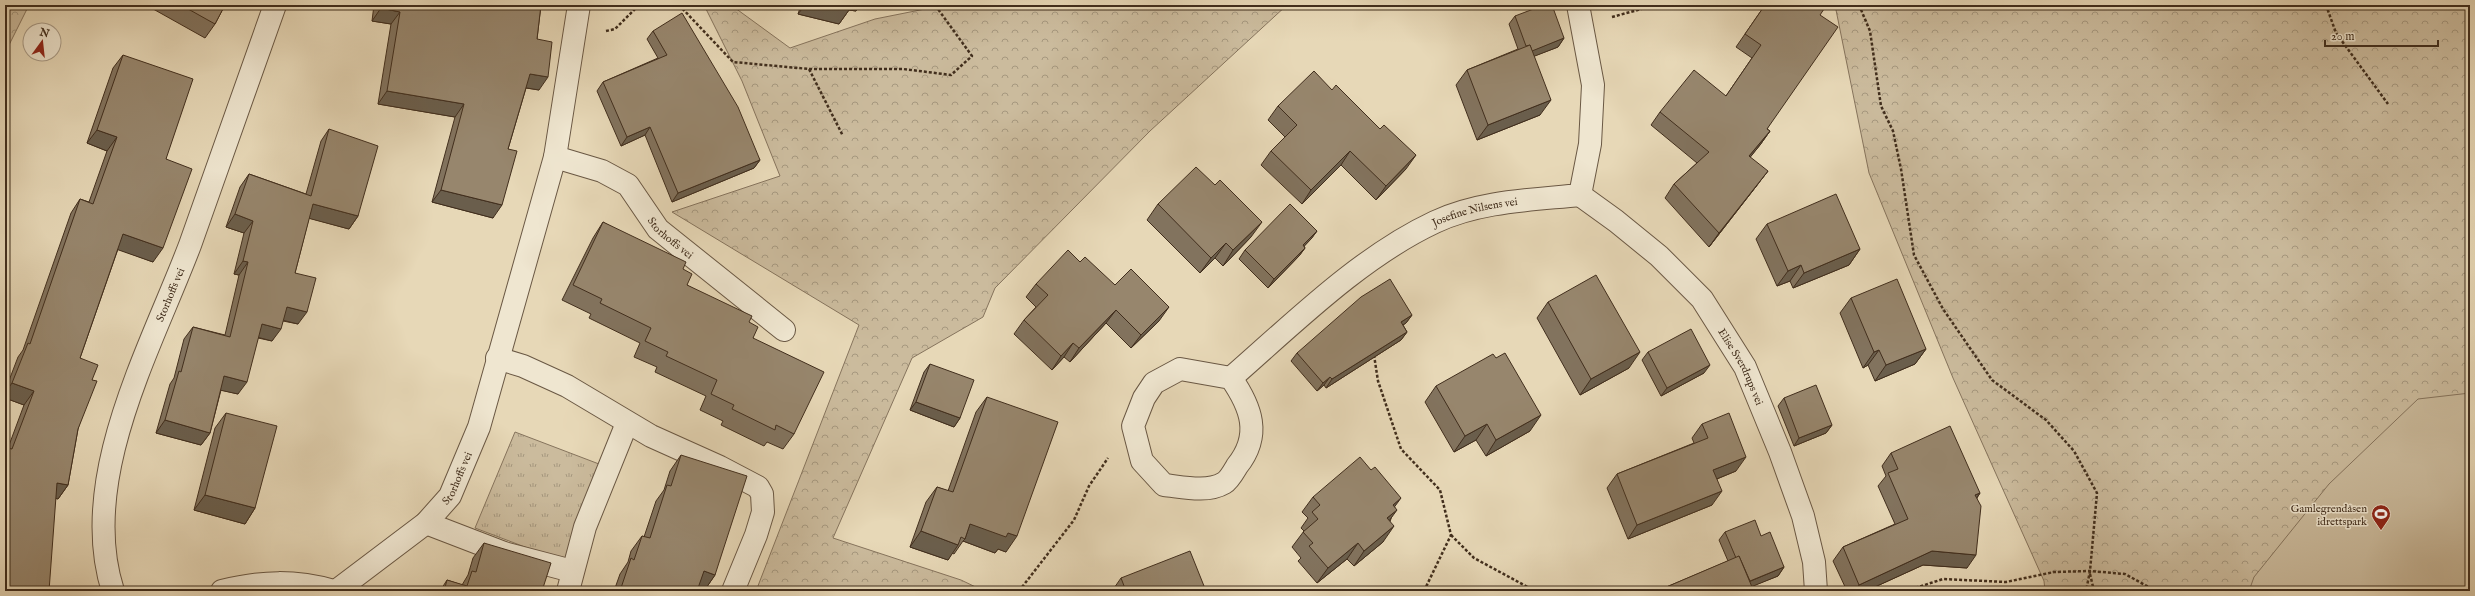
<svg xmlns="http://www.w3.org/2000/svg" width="2475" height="596" font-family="'IM FELL English',serif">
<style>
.grass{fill:url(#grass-tufts);stroke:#86745d}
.forest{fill:url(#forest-crowns);stroke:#86745d}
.pitch{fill:#cbbb9d;stroke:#86745d}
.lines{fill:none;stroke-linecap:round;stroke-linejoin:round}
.minor-casing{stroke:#6a5844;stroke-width:24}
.path{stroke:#412e1d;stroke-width:2.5;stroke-dasharray:3 2;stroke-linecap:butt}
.minor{stroke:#efe6d0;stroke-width:22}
.wall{fill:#82735e;stroke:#412e1d}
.shaded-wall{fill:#6a5e4c;stroke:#412e1d}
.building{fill:#97866d;stroke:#412e1d}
.labels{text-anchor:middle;stroke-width:3;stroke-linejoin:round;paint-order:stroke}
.street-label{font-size:11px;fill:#412e1d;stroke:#efe6d0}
.poi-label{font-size:11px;fill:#412e1d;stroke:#efe6d0;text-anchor:end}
</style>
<defs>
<pattern id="grass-tufts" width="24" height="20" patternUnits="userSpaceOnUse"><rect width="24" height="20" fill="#cbbb9d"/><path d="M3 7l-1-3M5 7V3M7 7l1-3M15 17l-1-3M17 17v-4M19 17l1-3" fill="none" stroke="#a6987f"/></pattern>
<pattern id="forest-crowns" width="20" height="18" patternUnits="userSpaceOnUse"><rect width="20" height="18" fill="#cbbb9d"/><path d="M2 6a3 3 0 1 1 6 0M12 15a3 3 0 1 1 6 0" fill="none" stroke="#a6987f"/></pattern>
</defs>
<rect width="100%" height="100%" fill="#e7d8b7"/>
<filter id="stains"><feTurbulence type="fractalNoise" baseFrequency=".005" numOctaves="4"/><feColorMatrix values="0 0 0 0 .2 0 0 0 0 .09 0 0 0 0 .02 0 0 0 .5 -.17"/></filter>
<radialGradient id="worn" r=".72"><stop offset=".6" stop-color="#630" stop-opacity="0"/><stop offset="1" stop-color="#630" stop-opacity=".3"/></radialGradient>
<path class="grass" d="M515,432L599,464L567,563L475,528Z"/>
<g class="forest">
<path d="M5,5H29L5,53Z"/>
<path d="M704,5H731L790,48L875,19L945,5H1287L1150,131L995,288L983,317L912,358L833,538L961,580L984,591H756L859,325L672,212L780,176L742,81Z"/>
<path d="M1835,5H2470V451L2361,591H2045L2044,581L1953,378L1869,173Z"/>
</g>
<path class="pitch" d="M2470,393V591H2249L2254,577L2329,484L2418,399Z"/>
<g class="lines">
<defs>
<g id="minor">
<path id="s1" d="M555,157L602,171L628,185L658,229L784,330"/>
<path id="s2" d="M1580,195L1616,221L1659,256L1702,299L1745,367L1780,452L1803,516L1814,562L1816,591"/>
<path d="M497,358L523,366L567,386L651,436L720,467L758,487L762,494L763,512L756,535L733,591"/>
<path d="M1180,369L1231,378C1251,407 1262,435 1237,466C1234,471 1229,480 1224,483C1207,493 1183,487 1164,485L1142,461L1133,426L1144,398L1154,383Z"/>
<path id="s3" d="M1231,378C1293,324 1360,257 1435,222C1479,201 1532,200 1580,195L1590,144L1593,85L1578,5"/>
<path d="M426,523L504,553L572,571"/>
<path id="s4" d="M113,591C77,479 151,348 190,245C219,165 247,85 275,5"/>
<path d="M222,591C263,581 294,580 334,591"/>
<path id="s5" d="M336,591L426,523L450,496L479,427L555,157L579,5"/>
<path d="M568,591L585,527L627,423"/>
</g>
</defs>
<use href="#minor" class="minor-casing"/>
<g class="path">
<path d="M679,5L733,62L809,69L843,136"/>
<path d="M1859,5L1870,31L1881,106L1893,131L1901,169L1914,255L1943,309L1992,380L2046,420L2074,451L2097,493L2090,571L2086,591"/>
<path d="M2326,5L2336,33L2388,104"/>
<path d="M1612,17L1656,5"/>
<path d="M606,31L615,29L639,5"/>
<path d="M809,69H903L951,75L972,56L935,5"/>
<path d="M1374,355L1378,381L1401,449L1440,490L1451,535L1424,591"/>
<path d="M1451,535L1474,558L1535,591"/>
<path d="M2090,574L2094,591"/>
<path d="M1019,591L1074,520L1089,486L1108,458"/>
<path d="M1906,591L1943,579L2006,582L2054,572L2090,571L2125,574L2156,591"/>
</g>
<use href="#minor" class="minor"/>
</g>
<g class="wall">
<path d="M146,5H225L215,24L205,38Z"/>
<path d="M374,5H541L537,39L539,90L526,88L508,149L493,218L432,202L455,117L378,104L391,24L372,21Z"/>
<path d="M801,5H860L856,11L849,10L839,24L798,14Z"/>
<path d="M1765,5L1820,15L1767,129L1770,131L1760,145L1750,157L1758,184L1709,247L1665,198L1674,184L1697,163L1651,125L1660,112L1726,96L1752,58L1736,47Z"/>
<path d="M1515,16L1564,38L1558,47L1534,56L1540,115L1477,140L1456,85L1467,70L1518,49L1509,24Z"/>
<path d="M653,31L760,160L754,168L672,202L645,135L621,146L597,91L603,82L658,58L647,39Z"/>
<path d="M123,55L166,159L153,262L118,249L80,358L92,380L78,429L68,485L58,499L56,498L5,591V451L8,448L24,405L5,398V391L18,357L23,350L71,213L80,199L89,202L107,151L87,143L113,68Z"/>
<path d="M1278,106L1406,169L1376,200L1341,165L1302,204L1261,165L1271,151L1285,137L1268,120Z"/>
<path d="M329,129L358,216L349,229L309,218L295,273L298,324L283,321L272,341L258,338L238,394L221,390L210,433L201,445L156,433L170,384L174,378L184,339L193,327L225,335L239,275L234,274L244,233L226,227L240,187L249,174L306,194L321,141Z"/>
<path d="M1215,185L1251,237L1223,266L1215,258L1200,273L1147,220L1158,204Z"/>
<path d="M603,222L683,269L687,285L749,322L753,338L794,434L783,449L767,442L764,446L721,425L723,421L700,410L706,396L655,372L657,367L634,357L640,343L589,318L591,314L562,300L593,238Z"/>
<path d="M1767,224L1860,249L1849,265L1793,288L1790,281L1777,286L1756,239Z"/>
<path d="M1317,231L1311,239L1304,246L1305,248L1299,256L1268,288L1239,259L1245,250Z"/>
<path d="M1080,262L1115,285L1159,321L1131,348L1106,323L1070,362L1064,357L1052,370L1014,334L1024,320L1036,307L1026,297L1036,284Z"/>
<path d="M1851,298L1926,349L1915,364L1875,381L1868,365L1863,368L1840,313Z"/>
<path d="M1548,302L1629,368L1580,395L1537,318Z"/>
<path d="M1412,315L1406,323L1403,325L1407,332L1401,340L1326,388L1324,385L1317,391L1291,361L1297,353Z"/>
<path d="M1648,352L1704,373L1661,396L1642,360Z"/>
<path d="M930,364L960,418L954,427L910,410L924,372Z"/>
<path d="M1436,386L1530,431L1486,456L1476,440L1454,452L1425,402Z"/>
<path d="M987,397L1006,552L998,549L995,553L963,541L954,554L952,553L948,560L910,547L926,502L937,487L948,491L976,412Z"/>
<path d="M1784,398L1832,425L1826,433L1794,446L1778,406Z"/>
<path d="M226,413L255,508L245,524L194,510L215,428Z"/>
<path d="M1702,424L1736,471L1717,479L1712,505L1628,539L1607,488L1617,474L1694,443L1692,438Z"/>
<path d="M1891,453L1980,493L1977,498L1967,568L1923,565L1866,591H1847L1833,561L1843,547L1895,524L1878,486L1886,476L1882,466Z"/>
<path d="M681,455L715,575L704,591L698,589L697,591H614L620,574L628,562L631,551L642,536L644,537L656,501L664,490L670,471Z"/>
<path d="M1313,497L1395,507L1383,542L1354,566L1347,559L1317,583L1298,561L1301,558L1292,547L1304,531L1301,528L1308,518L1302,512Z"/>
<path d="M1725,532L1761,536L1784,567L1778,576L1752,586V587L1750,591H1657L1728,561L1719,540Z"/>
<path d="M484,543L542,591H440L447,580L462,585L468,575L473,558Z"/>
<path d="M1121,578L1206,591H1112Z"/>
</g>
<g class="shaded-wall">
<path d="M805,5H860L856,11L849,10L839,24L798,14Z"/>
<path d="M381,8L400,12L391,24L372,21Z"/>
<path d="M1564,38L1558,47L1522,61L1528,52Z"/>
<path d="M530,74L548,77L539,90L521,87Z"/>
<path d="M387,91L464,104L455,117L378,104Z"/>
<path d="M1551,100L1540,115L1477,140L1488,125Z"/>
<path d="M650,127L645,135L621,146L627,137Z"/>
<path d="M97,130L117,137L107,151L87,143Z"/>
<path d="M1770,131L1760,145L1740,170L1749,156Z"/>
<path d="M1350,151L1341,165L1302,204L1311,190Z"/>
<path d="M1416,155L1406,169L1376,200L1386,186Z"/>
<path d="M760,160L754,168L672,202L678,193Z"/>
<path d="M1768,171L1758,184L1709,247L1719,233Z"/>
<path d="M441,190L502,205L493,218L432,202Z"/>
<path d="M313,204L358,216L349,229L304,217Z"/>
<path d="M235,214L253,221L244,233L226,227Z"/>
<path d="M1262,222L1251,237L1223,266L1233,250Z"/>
<path d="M1317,231L1311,239L1297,254L1303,245Z"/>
<path d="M123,234L163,248L153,262L113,248Z"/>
<path d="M1226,243L1215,258L1200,273L1211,258Z"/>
<path d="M1305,248L1299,256L1268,288L1274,279Z"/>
<path d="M1860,249L1849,265L1793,288L1804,273Z"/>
<path d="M243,261L248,262L239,275L234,274Z"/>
<path d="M1801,265L1790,281L1777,286L1788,271Z"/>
<path d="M287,307L307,312L298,324L278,319Z"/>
<path d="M1169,307L1159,321L1131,348L1141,335Z"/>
<path d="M1116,310L1106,323L1070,362L1079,348Z"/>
<path d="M1412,315L1406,323L1395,330L1401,322Z"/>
<path d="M262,324L281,329L272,341L253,336Z"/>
<path d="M1407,332L1401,340L1326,388L1332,379Z"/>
<path d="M1073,343L1064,357L1052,370L1061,356Z"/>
<path d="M1926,349L1915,364L1875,381L1886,365Z"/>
<path d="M1879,350L1868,365L1863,368L1874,352Z"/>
<path d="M1640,352L1629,368L1580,395L1591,379Z"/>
<path d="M1710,365L1704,373L1661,396L1667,388Z"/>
<path d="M224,376L247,382L238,394L215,389Z"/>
<path d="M1330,377L1324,385L1317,391L1323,383Z"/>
<path d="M12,383L34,391L24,405L5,398V393Z"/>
<path d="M916,402L960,418L954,427L910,410Z"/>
<path d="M1541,415L1530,431L1486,456L1496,440Z"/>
<path d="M165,420L210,433L201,445L156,433Z"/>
<path d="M1487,424L1476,440L1454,452L1465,436Z"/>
<path d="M1832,425L1826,433L1794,446L1799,438Z"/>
<path d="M1746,457L1736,471L1704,484L1713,470Z"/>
<path d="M57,483L68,485L58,499L48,497Z"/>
<path d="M1722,491L1712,505L1628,539L1637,525Z"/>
<path d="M1980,493L1971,506L1975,495Z"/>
<path d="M205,495L255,508L245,524L194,510Z"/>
<path d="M1401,498L1390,513L1393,505Z"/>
<path d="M1397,510L1386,525L1387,518Z"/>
<path d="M970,524L1008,533L1017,536L1006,552L998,549L995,553L963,541L965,539Z"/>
<path d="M1394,526L1383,542L1354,566L1364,551Z"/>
<path d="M921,531L958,545L948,560L910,547Z"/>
<path d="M1358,543L1347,559L1317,583L1328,568Z"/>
<path d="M1932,551L1976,555L1967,568L1923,565L1866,591H1855L1859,585Z"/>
<path d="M1784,567L1778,576L1741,591L1746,583Z"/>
<path d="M704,571L715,575L704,591L693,587Z"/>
<path d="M1752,587L1750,591H1744Z"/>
</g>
<g class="building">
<path d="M181,5H225L215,24Z"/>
<path d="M381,5H541L537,39L552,42L548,77L530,74L508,149L517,151L502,205L441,190L464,104L387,91L400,12L381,8Z"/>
<path d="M838,5H851L850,8Z"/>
<path d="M1544,5H1552L1564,38L1532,51L1530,45L1526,46L1515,16Z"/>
<path d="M1765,5H1824L1826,6L1820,15L1838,27L1767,129L1770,131L1749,156L1768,171L1719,233L1674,184L1709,152L1660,112L1694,70L1726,96L1761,45L1745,34Z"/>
<path d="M682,13L738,107L760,160L678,193L650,127L627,137L603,82L667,55L653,31Z"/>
<path d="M1530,45L1551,100L1488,125L1467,70Z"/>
<path d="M123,55L193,79L166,159L192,169L163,248L123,234L80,358L98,365L92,380L97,381L78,429L68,485L57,483L49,591H5V474L7,448L12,449L34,391L12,383L28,343L30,344L80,199L93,204L117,137L97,130Z"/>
<path d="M1314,71L1332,90L1336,85L1380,129L1384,125L1416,155L1386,186L1350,151L1311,190L1271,151L1297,125L1278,106Z"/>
<path d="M329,129L378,146L358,216L313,204L295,273L316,278L307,312L287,307L281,329L262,324L247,382L224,376L210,433L165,420L179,371L181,372L193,327L230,337L248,262L243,261L253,221L235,214L249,174L311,196Z"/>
<path d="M1196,167L1215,185L1220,180L1262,222L1233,250L1226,243L1211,258L1158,204Z"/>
<path d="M1836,194L1860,249L1804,273L1801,265L1788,271L1767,224Z"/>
<path d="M1290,204L1317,231L1303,245L1305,248L1274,279L1245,250Z"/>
<path d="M603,222L686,262L683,269L692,274L687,285L752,316L749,322L758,327L753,338L824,372L794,434L776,425L775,430L732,409L734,405L711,394L717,380L666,356L668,352L645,341L651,328L600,303L602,299L573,285Z"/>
<path d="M1068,250L1080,262L1085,257L1115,285L1131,269L1169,307L1141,335L1116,310L1079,348L1073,343L1061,356L1024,320L1048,295L1036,284Z"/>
<path d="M1596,275L1640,352L1591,379L1548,302Z"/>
<path d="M1390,279L1412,315L1401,322L1407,332L1332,379L1330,377L1323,383L1297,353L1361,297Z"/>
<path d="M1897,279L1926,349L1886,365L1879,350L1874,352L1851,298Z"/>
<path d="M1691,329L1710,365L1667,388L1648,352Z"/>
<path d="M1505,353L1541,415L1496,440L1487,424L1465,436L1436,386L1493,354L1496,358Z"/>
<path d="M930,364L974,380L960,418L916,402Z"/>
<path d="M1816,385L1832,425L1799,438L1784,398Z"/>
<path d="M987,397L1058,422L1017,536L1008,533L1006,537L970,524L965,539L961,537L958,545L921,531L937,487L953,492Z"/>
<path d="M226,413L277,426L255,508L205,495Z"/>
<path d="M1729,413L1746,457L1713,470L1722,491L1637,525L1617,474L1708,438L1702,424Z"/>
<path d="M1950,426L1980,493L1975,495L1981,506L1976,555L1932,551L1859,585L1843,547L1908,519L1888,473L1898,469L1891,453Z"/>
<path d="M681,455L747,476L715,575L704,571L697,591H620L631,558L634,560L642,536L650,538L667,485L671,486Z"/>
<path d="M1360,457L1371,470L1375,467L1401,498L1393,505L1397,510L1387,518L1394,526L1364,551L1358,543L1328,568L1309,546L1313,543L1303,532L1318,519L1312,512L1320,505L1313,497Z"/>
<path d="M1755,520L1761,536L1770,532L1784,567L1750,581L1739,556L1736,558L1725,532Z"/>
<path d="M484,543L551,563L542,591H444L447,580L467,586L472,571L476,572Z"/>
<path d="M1190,551L1206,591H1126L1121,578Z"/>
<path d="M1739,556L1752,587L1744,591H1657Z"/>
</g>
<defs>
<symbol id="stadium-pin" viewBox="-11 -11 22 30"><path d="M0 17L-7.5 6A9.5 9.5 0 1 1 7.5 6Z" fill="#8f2418" stroke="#efe6d0"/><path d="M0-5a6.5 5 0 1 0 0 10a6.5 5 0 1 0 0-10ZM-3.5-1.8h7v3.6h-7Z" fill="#fff"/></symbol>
</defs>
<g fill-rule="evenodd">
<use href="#stadium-pin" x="2370" y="503" width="22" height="30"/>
</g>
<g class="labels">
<g class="street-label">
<text dy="4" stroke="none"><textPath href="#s3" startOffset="299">Josefine Nilsens vei</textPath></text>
<text dy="4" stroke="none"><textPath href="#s1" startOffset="147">Storhoffs vei</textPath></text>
<text dy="4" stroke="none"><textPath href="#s4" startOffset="308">Storhoffs vei</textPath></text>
<text dy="4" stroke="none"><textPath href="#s2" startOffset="239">Elise Sverdrups vei</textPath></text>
<text dy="4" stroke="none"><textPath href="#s5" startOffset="168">Storhoffs vei</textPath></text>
</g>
<g class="poi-label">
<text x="2367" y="512">Gamlegrendåsen<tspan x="2367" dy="13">idrettspark</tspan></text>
</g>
</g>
<rect width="2475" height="596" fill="none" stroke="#e7d8b7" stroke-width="20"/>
<rect x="6" y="6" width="2463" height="584" fill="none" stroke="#412e1d" stroke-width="2"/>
<rect x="10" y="10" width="2455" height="576" fill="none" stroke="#412e1d"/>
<g transform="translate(42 42) rotate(15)"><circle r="19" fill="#efe6d0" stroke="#a99c88"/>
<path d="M0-3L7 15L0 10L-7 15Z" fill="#8f2418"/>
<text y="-6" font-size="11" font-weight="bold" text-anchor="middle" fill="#412e1d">N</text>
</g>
<path d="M2325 40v6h113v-6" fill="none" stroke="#412e1d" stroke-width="2"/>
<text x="2331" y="40" font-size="12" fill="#412e1d" stroke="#efe6d0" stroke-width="3" paint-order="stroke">20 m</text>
<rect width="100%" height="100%" filter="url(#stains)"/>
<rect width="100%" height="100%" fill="url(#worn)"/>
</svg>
